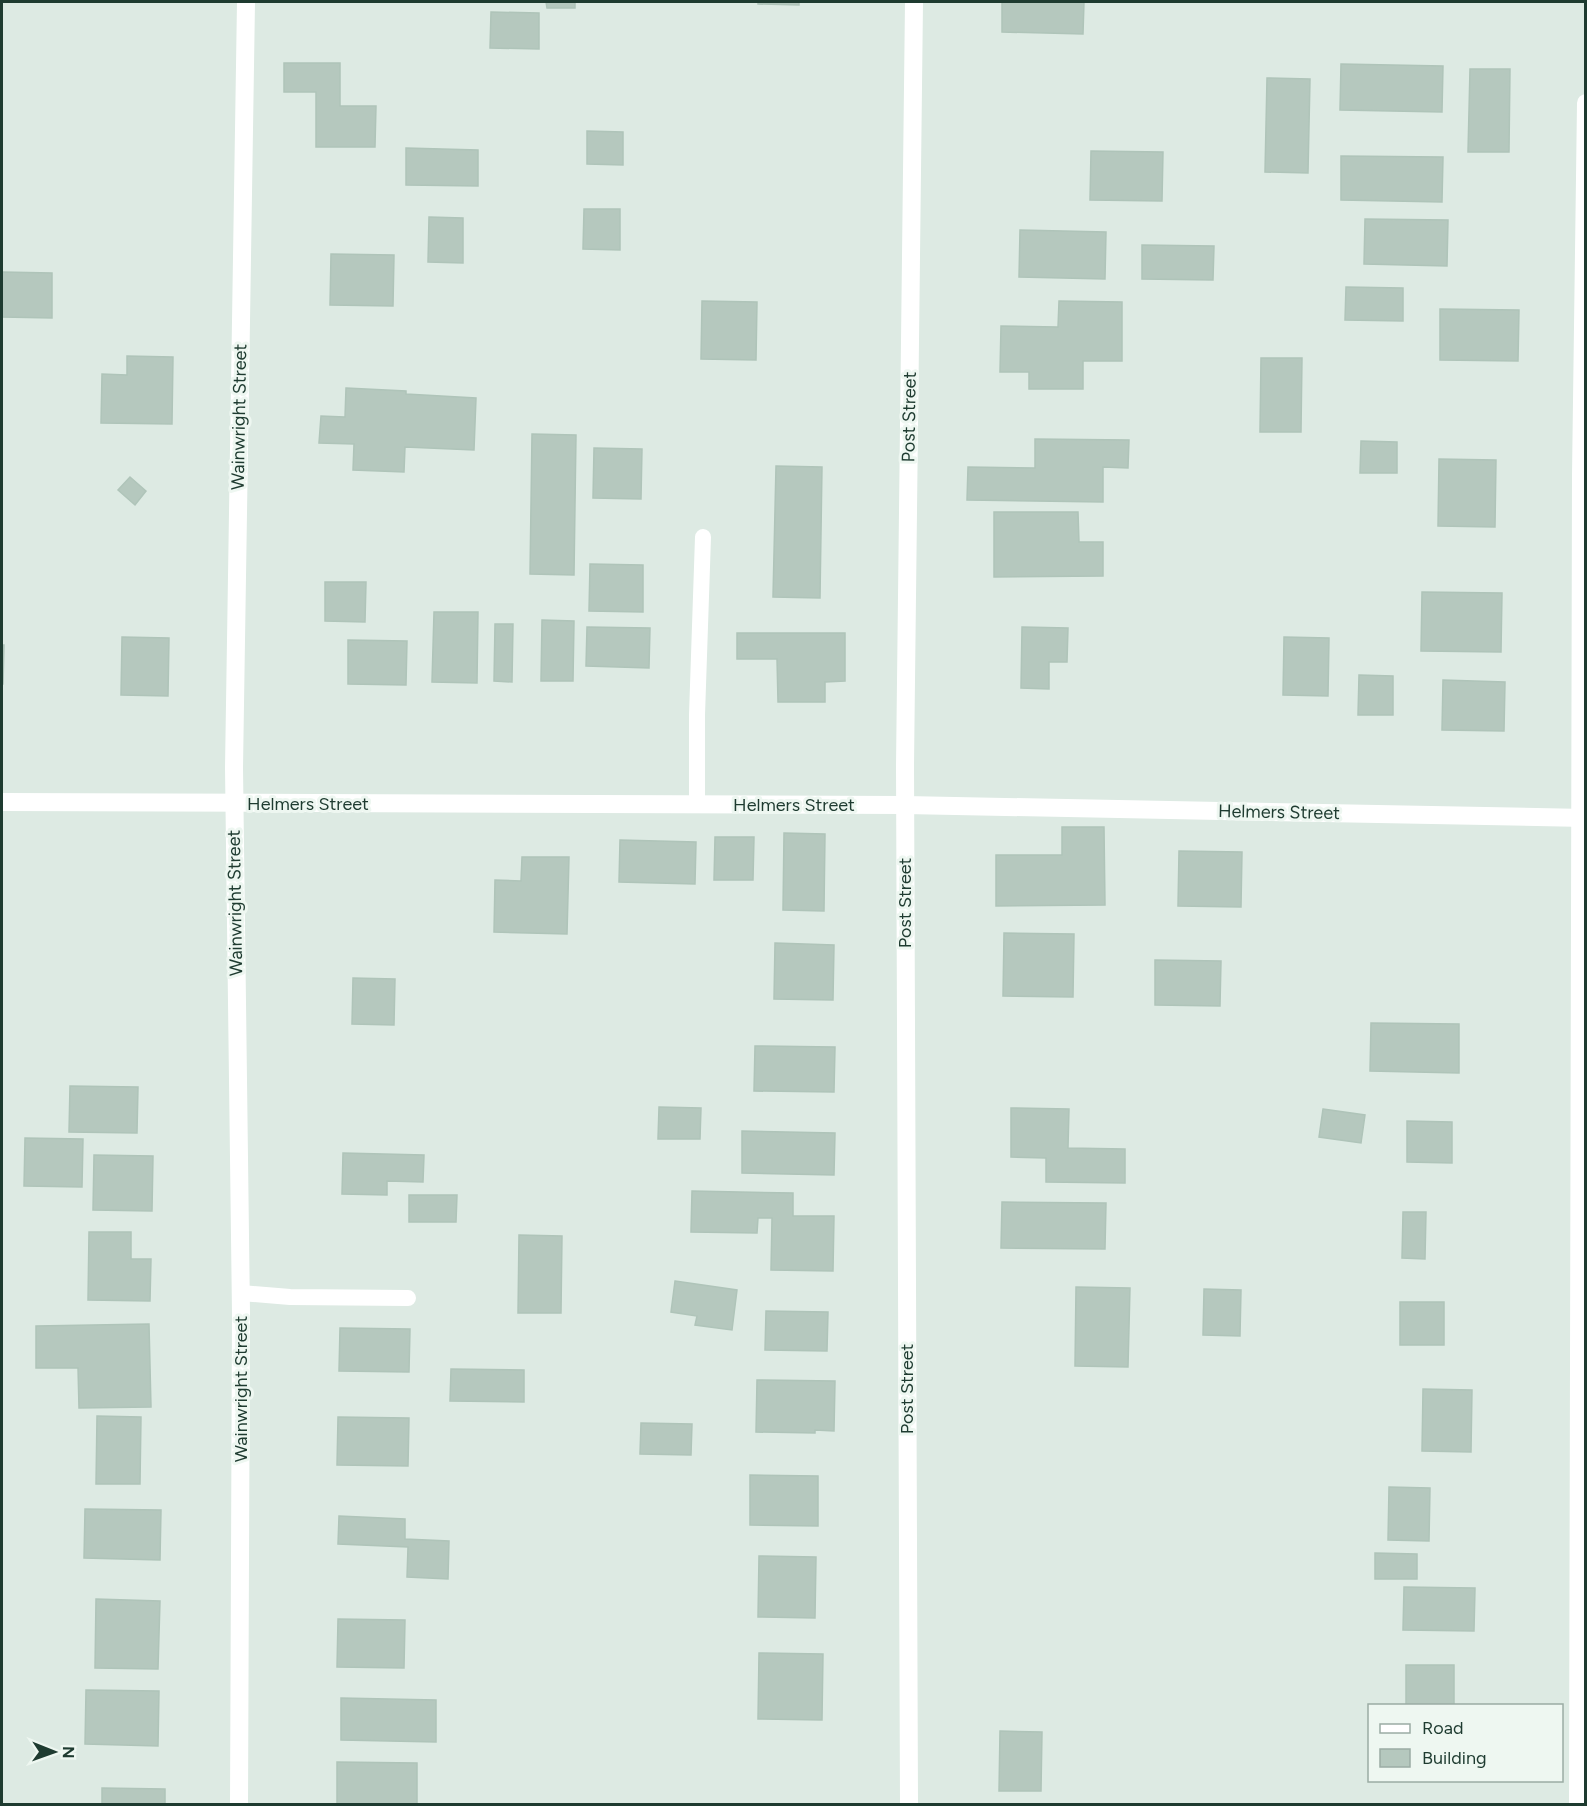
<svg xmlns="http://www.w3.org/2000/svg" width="1587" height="1806" font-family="Figtree,sans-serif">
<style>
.building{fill:#b5c8be;stroke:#afc4b9;stroke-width:1.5}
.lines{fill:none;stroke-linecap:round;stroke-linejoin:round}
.lane{stroke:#fff;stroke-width:16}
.street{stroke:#fff;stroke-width:18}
.labels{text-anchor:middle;stroke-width:6;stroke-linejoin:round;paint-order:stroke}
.street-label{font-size:18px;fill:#1e3b30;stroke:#eef7f1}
</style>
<rect width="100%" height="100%" fill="#ddeae3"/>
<g class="building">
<path d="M546,2H575V8H547Z"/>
<path d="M758,2H799V5L758,4Z"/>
<path d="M1002,2H1084L1083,34L1002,32Z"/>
<path d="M491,12L539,13V49L490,48Z"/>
<path d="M284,63H340V106H376L375,147H316V92H284Z"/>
<path d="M1341,64L1443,66L1442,112L1340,110Z"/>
<path d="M1470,69H1510L1509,152H1468Z"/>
<path d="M1267,78L1310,79L1308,173L1265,172Z"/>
<path d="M587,131L623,132V165L587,164Z"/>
<path d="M406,148L478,150V186L406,185Z"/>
<path d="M1091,151L1163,152L1162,201L1090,200Z"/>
<path d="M1341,156L1443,157L1442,202L1341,200Z"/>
<path d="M584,209H620V250L583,249Z"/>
<path d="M429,217L463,218V263L428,262Z"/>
<path d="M1365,219L1448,220L1447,266L1364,264Z"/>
<path d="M1020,230L1106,232L1105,279L1019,277Z"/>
<path d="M1142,245L1214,246L1213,280L1142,279Z"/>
<path d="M331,254L394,255L393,306L330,305Z"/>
<path d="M2,272L52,273V318L2,317Z"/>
<path d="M1346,287L1403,288V321L1345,320Z"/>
<path d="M702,301L757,302L756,360L701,359Z"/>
<path d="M1059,301L1122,302V361H1083V389H1029V372H1000L1001,326L1058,327Z"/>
<path d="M1440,309L1519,310L1518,361L1440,360Z"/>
<path d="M127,356L173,357L172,424L101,423L102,374L127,375Z"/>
<path d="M1261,358H1302L1301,432H1260Z"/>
<path d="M346,388L406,391V394L476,398L474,450L405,447L404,472L353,470L354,444L319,443L321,416L345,417Z"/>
<path d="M532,434L576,435L574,575L530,574Z"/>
<path d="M1035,439L1129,440L1128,468L1103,467V502L967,500L968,467L1035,468Z"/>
<path d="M1361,441L1397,442V473H1360Z"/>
<path d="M594,448L642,449L641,499L593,498Z"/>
<path d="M1439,459L1496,460L1495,527L1438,526Z"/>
<path d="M776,466L822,467L820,598L773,597Z"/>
<path d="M130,477L146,491L135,505L118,490Z"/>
<path d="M994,512H1078L1079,542H1103V576L994,577Z"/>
<path d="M590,564L643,565V612L589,611Z"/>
<path d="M325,582H366L365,622L325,621Z"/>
<path d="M1422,592L1502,593L1501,652L1421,651Z"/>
<path d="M434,612H478L477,683L432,682Z"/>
<path d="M542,620L574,621L573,681H541Z"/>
<path d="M495,624H513L512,682L494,681Z"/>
<path d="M587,627L650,628L649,668L586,666Z"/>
<path d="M1022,627L1068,628L1067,662H1049V689L1021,688Z"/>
<path d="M737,633H845V681L825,682V702H778L777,659H737Z"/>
<path d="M122,637L169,638L168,696L121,695Z"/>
<path d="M1284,637L1329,638L1328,696L1283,695Z"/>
<path d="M348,640L407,641L406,685L348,684Z"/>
<path d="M2,645H4L3,684H2Z"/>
<path d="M1359,675L1393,676V715H1358Z"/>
<path d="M1443,680L1505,682L1504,731L1442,730Z"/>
<path d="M1062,827H1104L1105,905L996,906V855H1062Z"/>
<path d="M784,833L825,834L824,911L783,910Z"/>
<path d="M715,837H754L753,880H714Z"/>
<path d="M620,840L696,842L695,884L619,882Z"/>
<path d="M1179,851L1242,852L1241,907L1178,906Z"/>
<path d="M522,857H569L567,934L494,932L495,880L521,881Z"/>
<path d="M1004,933L1074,934L1073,997L1003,996Z"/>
<path d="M775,943L834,945L833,1000L774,999Z"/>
<path d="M1155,960L1221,961L1220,1006L1155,1005Z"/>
<path d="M353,978L395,979L394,1025L352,1024Z"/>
<path d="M1371,1023L1459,1024V1073L1370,1071Z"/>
<path d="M755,1046L835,1047L834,1092L754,1091Z"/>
<path d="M70,1086L138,1087L137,1133L69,1132Z"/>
<path d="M659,1107L701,1108L700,1139H658Z"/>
<path d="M1011,1108L1069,1109L1068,1148L1125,1149V1183L1046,1182V1158L1011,1157Z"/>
<path d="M1323,1109L1365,1115L1361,1143L1319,1137Z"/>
<path d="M1407,1121L1452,1122V1163L1407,1162Z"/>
<path d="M742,1131L835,1133L834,1175L742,1173Z"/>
<path d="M25,1138L83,1139L82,1187L24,1186Z"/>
<path d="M343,1153L424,1155L423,1182L387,1181V1195L342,1194Z"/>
<path d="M94,1155L153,1156L152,1211L93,1210Z"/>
<path d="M692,1191L793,1193V1216H834L833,1271L771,1270L772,1218H758L757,1233L691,1232Z"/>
<path d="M409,1195H457L456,1222H409Z"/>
<path d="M1002,1202L1106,1203L1105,1249L1001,1248Z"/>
<path d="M1403,1212H1426L1425,1259L1402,1258Z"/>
<path d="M89,1232H131V1259H151L150,1301L88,1300Z"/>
<path d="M519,1235L562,1236L561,1313H518Z"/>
<path d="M675,1281L737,1290L732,1330L695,1325L697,1316L671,1312Z"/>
<path d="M1076,1287L1130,1288L1128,1367L1075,1366Z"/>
<path d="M1204,1289L1241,1290L1240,1336L1203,1335Z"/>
<rect x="1400" y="1302" width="44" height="43"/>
<path d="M766,1311L828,1312L827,1351L765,1350Z"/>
<path d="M149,1324L151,1407L79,1408L78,1368H36V1326Z"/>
<path d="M340,1328L410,1329L409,1372L339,1371Z"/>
<path d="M451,1369L524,1370V1402L450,1401Z"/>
<path d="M757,1380L835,1381L834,1431L815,1430V1433L756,1432Z"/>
<path d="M1423,1389L1472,1390L1471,1452L1422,1451Z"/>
<path d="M97,1416L141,1417L140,1484H96Z"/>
<path d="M338,1417L409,1418L408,1466L337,1465Z"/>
<path d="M641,1423L692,1424L691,1455L640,1454Z"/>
<path d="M750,1475L818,1476V1526L750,1525Z"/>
<path d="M1389,1487L1430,1488L1429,1541L1388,1540Z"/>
<path d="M85,1509L161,1510L160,1560L84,1558Z"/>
<path d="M339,1516L405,1519V1539L449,1541L448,1579L407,1577L408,1547L338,1544Z"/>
<path d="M1375,1553L1417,1554V1579H1375Z"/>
<path d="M759,1556L816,1557L815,1618L758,1617Z"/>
<path d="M1404,1587L1475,1588L1474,1631L1403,1630Z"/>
<path d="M96,1599L160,1601L158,1669L95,1668Z"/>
<path d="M338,1619L405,1620L404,1668L337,1667Z"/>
<path d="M759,1653L823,1654L822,1720L758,1719Z"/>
<rect x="1406" y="1665" width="48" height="41"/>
<path d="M86,1690L159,1691L158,1746L85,1744Z"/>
<path d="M341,1698L436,1700V1742L341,1740Z"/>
<path d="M1000,1731L1042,1732L1041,1791H999Z"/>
<path d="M337,1762L417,1763V1804H337Z"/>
<path d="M102,1788L165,1789V1804H102Z"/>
</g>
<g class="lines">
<g class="lane">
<path d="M697,805V715L703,537"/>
<path d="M241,1293L290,1297L408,1298"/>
</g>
<g class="street">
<path d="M2,802L905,805L1586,818"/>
<path d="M239,1804L241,1314L234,768L246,2"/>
<path d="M909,1804L905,766L914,2"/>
<path d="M1578,1804L1581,475L1586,103"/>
</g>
</g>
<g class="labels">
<g class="street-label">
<text transform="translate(239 417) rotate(-89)" y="6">Wainwright Street</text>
<text transform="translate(909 417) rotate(-89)" y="6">Post Street</text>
<text x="308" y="810">Helmers Street</text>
<text x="794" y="811">Helmers Street</text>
<text transform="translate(1279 812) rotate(1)" y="6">Helmers Street</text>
<text transform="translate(235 903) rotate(-91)" y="6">Wainwright Street</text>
<text transform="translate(905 903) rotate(-90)" y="6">Post Street</text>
<text transform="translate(241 1389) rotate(-90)" y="6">Wainwright Street</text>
<text transform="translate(907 1389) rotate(-90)" y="6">Post Street</text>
</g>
</g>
<rect width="1587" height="1806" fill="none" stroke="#1e3b30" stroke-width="6"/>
<rect x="1368" y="1704" width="195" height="78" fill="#eef7f1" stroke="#9baca4" stroke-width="1.5"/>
<rect x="1380" y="1724" width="30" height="9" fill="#ffffff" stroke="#9baca4" stroke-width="1.5"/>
<text x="1422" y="1734" font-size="18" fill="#1e3b30">Road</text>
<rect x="1380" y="1749" width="30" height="18" fill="#b5c8be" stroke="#9baca4" stroke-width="1.5"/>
<text x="1422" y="1764" font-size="18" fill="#1e3b30">Building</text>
<g transform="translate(54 1752) rotate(91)" stroke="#eef7f1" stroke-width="4.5" paint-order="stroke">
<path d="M0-4.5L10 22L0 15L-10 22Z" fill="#1e3b30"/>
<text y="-9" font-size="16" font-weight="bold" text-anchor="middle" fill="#1e3b30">N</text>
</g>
</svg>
